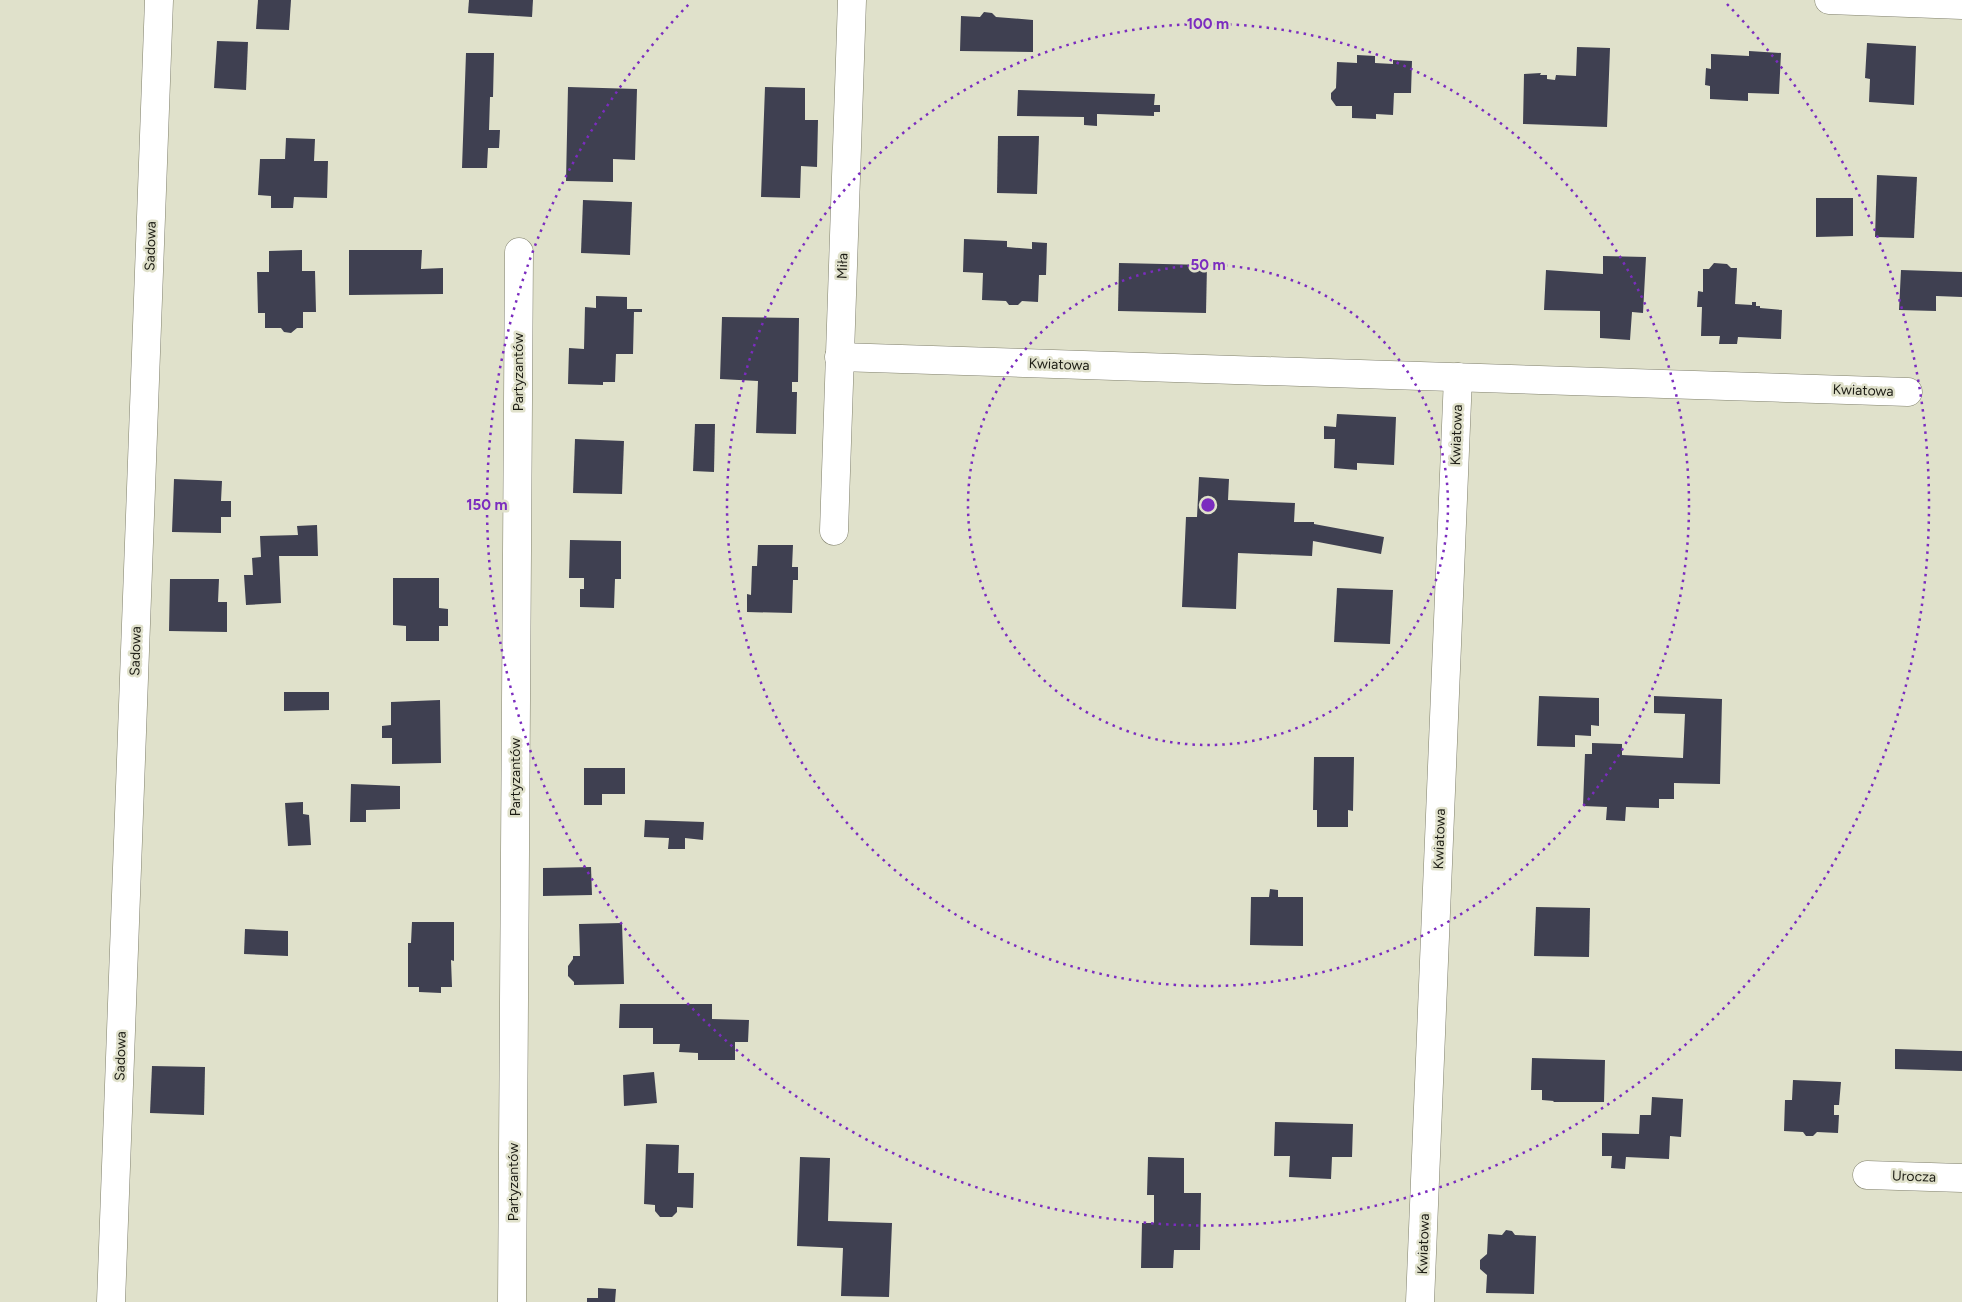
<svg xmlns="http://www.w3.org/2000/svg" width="1962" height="1302" font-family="Figtree,sans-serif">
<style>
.building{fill:#3f4051}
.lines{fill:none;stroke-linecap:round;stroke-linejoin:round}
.minor-casing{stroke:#80806d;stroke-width:29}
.minor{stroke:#fff;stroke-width:28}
.ring{fill:none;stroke:#7b2cbf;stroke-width:2.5;stroke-dasharray:2.5 5}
.labels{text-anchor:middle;stroke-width:5;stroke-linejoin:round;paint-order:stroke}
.street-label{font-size:14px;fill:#1d1d15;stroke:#e0e1cb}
.centre{fill:#7b2cbf;stroke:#e0e1cb;stroke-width:2.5}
.ring-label{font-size:15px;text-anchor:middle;font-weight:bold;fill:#7b2cbf;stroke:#e0e1cb;stroke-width:5;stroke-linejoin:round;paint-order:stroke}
</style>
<rect width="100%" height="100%" fill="#e0e1cb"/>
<g class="building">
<path d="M258,0H291L289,30L256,29Z"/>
<path d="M469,0H533L532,17L468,13Z"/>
<path d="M984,12L992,13L996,17L1033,20V52L960,51L961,16L980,17Z"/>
<path d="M217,41L248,42L246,90L214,88Z"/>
<path d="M1867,43L1916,46L1914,105L1869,102L1870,79L1865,78Z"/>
<path d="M1577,47L1610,48L1607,127L1523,124L1524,74L1541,73L1540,75H1547V79L1555,80L1556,75L1576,76Z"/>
<path d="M1749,51L1781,53L1779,94L1748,93V101L1710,99V86L1705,85L1706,68L1711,69V54L1749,56Z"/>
<path d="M466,53H494L493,97H490L489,130H500L499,148H488L487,168H462Z"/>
<path d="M1357,55L1375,56V63L1393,64V60L1412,61L1411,93H1394L1393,115L1376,114V119L1352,118V106H1336L1331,99V93L1336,88L1337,62L1357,63Z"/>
<path d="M568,87L637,89L635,160L613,159V182L566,181Z"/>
<path d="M765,87L805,88V120H818L817,167L801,166L800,198L761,197Z"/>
<path d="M1018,90L1155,94L1154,105H1160V112H1154V116L1097,114V126L1084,125V117L1017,116Z"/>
<path d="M998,136H1039L1037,194L997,193Z"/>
<path d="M286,138L315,139L314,161H328L327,198L294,197L293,208H271V196L258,195L260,159H285Z"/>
<path d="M1877,175L1917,177L1914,238L1875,237Z"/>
<path d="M1816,198H1853V236L1816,237Z"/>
<path d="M583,200L632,202L630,255L581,253Z"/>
<path d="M964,239L1007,241V247L1032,249V242L1047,243L1046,275H1039L1038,302L1022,301L1018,305H1009L1006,301L982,300L983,273L963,272Z"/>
<path d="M302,250V271H315L316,312H303V328H297L291,333L284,332L281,328H265V313H258L257,272H269V251Z"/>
<path d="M349,250H422L421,269L443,268V294L349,295Z"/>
<path d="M1603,256L1646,257L1643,313L1632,312L1630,340L1600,338V311L1544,310L1546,270L1603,274Z"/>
<path d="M1119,263L1207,265L1206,313L1118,311Z"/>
<path d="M1714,263L1727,264L1731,268H1737L1735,304L1752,305V302H1756V306H1760V308L1782,310L1781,339L1738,337L1737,344H1719L1720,336H1701L1702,307H1697L1698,291L1703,292V269H1709Z"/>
<path d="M1901,270L1962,272V297L1936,296V311L1899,310Z"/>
<path d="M596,296L627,297V309H642V312H634L633,354H616L615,382H603V385L568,384L569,348L584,349L585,307L596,308Z"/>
<path d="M722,317L799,318L798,382H792V392H797L796,434L756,433L758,381L720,379Z"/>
<path d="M1337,414L1396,417L1394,465L1357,463V470L1334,468L1335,439H1324V426L1336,427Z"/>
<path d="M695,424H715L714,472L693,471Z"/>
<path d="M575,439L624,441L622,494L573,493Z"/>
<path d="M1199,477L1229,479L1228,500L1295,503L1294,522H1314V524L1384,537L1381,554L1313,541L1312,556L1238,553L1236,609L1182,607L1186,517H1197Z"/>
<path d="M174,479L222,481L221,501H231V517H221V533L172,532Z"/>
<path d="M317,525L318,556H279L281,603L246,605L244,575H253L252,558L261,557L260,536L298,535L297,526Z"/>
<path d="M570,540L621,541V579H615L614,608L580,607V589H584V578H569Z"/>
<path d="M758,545H793L792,567H798V580H793L792,613L747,612V594L751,595L752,566H757Z"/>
<path d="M393,578H439V608L448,609V626H439V641H406V626L393,625Z"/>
<path d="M170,579H219L218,602H227V632L169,631Z"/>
<path d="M1337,588L1393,590L1390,644L1334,642Z"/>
<path d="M284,692H329V710L284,711Z"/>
<path d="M1539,696L1599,698V726L1591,725V736L1575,735V747L1537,746Z"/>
<path d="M1654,696L1722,699L1720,784L1674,783V799H1659V808L1626,807L1625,821L1606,820L1607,807L1583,806L1585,754H1592V743L1622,744V755L1683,758L1685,714L1654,713Z"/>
<path d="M440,700L441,763L392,764V738H382V726L391,725V702Z"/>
<path d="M1314,757H1354L1353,811L1348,810V827H1317V810H1313Z"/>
<path d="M584,768H625V794H602V805H584Z"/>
<path d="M351,784L400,786V809L366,810V822H350Z"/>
<path d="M303,802V814L309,815L311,845L288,846L285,803Z"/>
<path d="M645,820L704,822L703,840L685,838V849H668L669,838L644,837Z"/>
<path d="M591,867L592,895L543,896V868Z"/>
<path d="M1270,889L1278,890V897H1303V946L1250,945L1251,897H1269Z"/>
<path d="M1536,907L1590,908L1589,957L1534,956Z"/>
<path d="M412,922H454V961L451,960L452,987H441V993L419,992V987H408V943H411Z"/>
<path d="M622,923L624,984L574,985V982L568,976V966L573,959V956H580L579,924Z"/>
<path d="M245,929L288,931V956L244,954Z"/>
<path d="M620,1004H712V1019L749,1020L748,1042H735V1060H698V1053L679,1052L680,1044H653V1028H619Z"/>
<path d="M1895,1049L1962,1051V1071L1895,1069Z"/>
<path d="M1532,1058L1605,1060L1604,1102H1553L1554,1101L1542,1100V1090H1531Z"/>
<path d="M152,1066L205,1067L204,1115L150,1113Z"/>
<path d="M654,1072L657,1103L624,1106L623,1075Z"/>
<path d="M1793,1080L1841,1082L1839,1105H1834V1115H1839L1838,1133L1817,1132L1813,1136H1806L1803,1132L1784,1131L1785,1100H1792Z"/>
<path d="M1652,1097L1683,1099L1681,1137L1670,1136L1669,1159L1626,1157L1625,1169L1611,1168L1612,1156H1602V1133L1639,1134L1640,1115H1651Z"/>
<path d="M1275,1122L1353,1124L1352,1157H1332L1331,1179L1289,1177L1290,1156H1274Z"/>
<path d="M646,1144L679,1145L678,1173H694L693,1208L677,1207V1212L672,1217H660L655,1211V1205L644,1204Z"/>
<path d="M800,1157L830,1158L828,1221L892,1223L889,1297L841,1296L843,1248L797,1246Z"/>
<path d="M1148,1157L1184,1158V1193H1201L1200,1250H1174L1173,1268H1141L1142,1223H1154V1195H1147Z"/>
<path d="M1506,1230L1512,1231L1515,1235L1536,1236L1534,1294L1486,1293L1487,1275L1480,1269V1260L1487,1254L1488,1234L1502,1235Z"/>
<path d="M598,1288L616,1289L615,1302H587V1298H598Z"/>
</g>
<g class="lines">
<defs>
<g id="minor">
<path d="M1829,0L1962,5"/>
<path d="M839,357L1908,392"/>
<path d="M834,531L852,0"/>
<path d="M1867,1175L1962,1178"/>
<path d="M111,1302L159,0"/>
<path d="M512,1302L519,252"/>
<path d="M1420,1302L1458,377"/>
</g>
</defs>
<use href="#minor" class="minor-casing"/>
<use href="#minor" class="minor"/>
</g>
<g class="ring">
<circle cx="1208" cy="505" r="240"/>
<circle cx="1208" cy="505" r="481"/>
<path d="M1727 4A721 721 0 1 1 689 4"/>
</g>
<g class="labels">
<g class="street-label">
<text transform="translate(150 246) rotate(-88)" y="5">Sadowa</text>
<text transform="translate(842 266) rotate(-88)" y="5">Miła</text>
<text transform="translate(1059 364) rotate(2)" y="5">Kwiatowa</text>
<text transform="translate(518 372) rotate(-90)" y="5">Partyzantów</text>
<text transform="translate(1863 390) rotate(2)" y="5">Kwiatowa</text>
<text transform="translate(1456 435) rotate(-88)" y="5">Kwiatowa</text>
<text transform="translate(135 651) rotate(-88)" y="5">Sadowa</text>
<text transform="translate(515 777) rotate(-90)" y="5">Partyzantów</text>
<text transform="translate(1439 839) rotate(-88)" y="5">Kwiatowa</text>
<text transform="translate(120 1056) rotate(-88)" y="5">Sadowa</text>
<text transform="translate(1914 1176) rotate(2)" y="5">Urocza</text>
<text transform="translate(513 1182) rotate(-90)" y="5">Partyzantów</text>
<text transform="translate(1423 1244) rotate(-88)" y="5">Kwiatowa</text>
</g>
</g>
<circle cx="1208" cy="505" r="8" class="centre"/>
<g class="ring-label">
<text x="1208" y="29">100 m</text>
<text x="1208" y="270">50 m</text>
<text x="487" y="510">150 m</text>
</g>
</svg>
